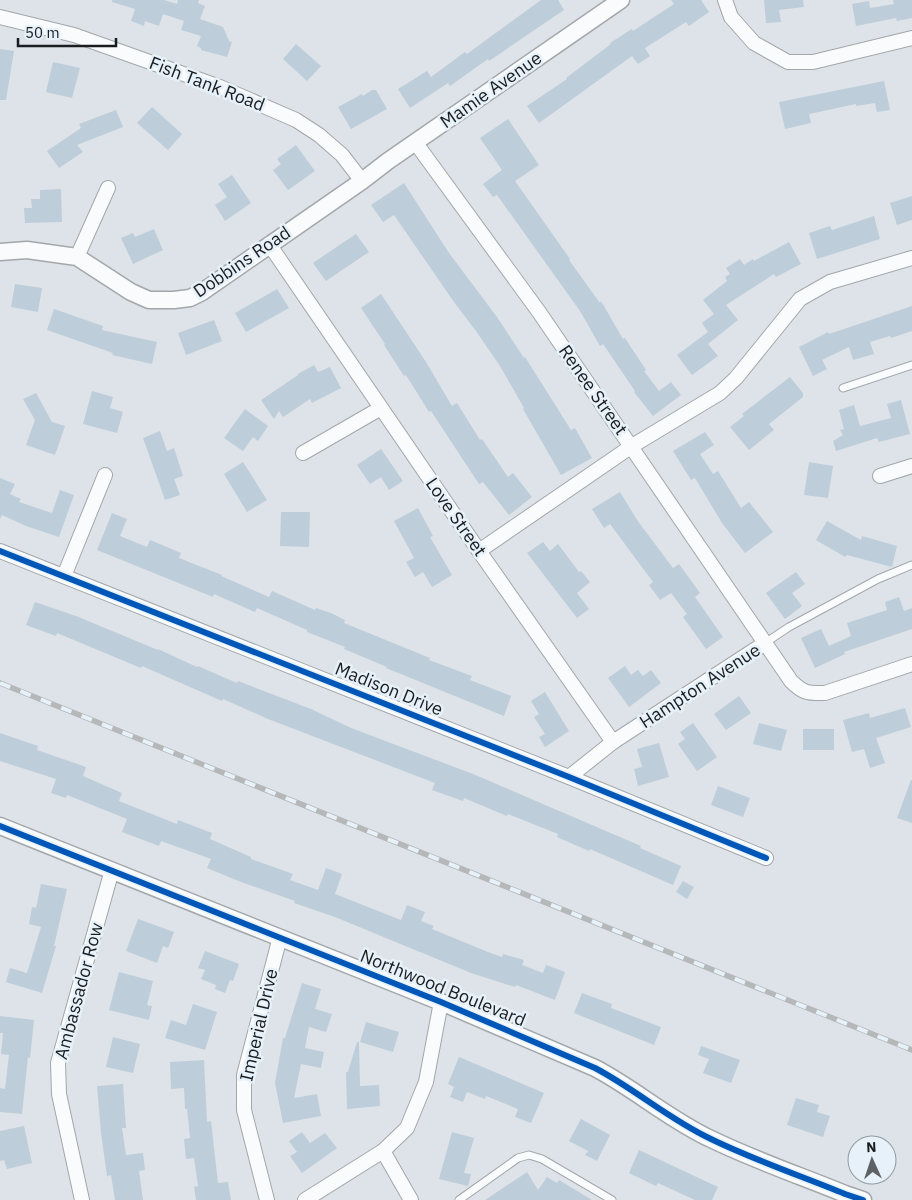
<svg xmlns="http://www.w3.org/2000/svg" width="912" height="1200" font-family="'IBM Plex Sans',sans-serif">
<style>
.building{fill:#becdda}
.lines{fill:none;stroke-linecap:round;stroke-linejoin:round}
.service-casing{stroke:#a3a7aa;stroke-width:9}
.minor-casing{stroke:#a3a7aa;stroke-width:16}
.tertiary-casing{stroke:#a3a7aa;stroke-width:19}
.service{stroke:#fafbfc;stroke-width:7}
.minor{stroke:#fafbfc;stroke-width:14}
.tertiary{stroke:#fafbfc;stroke-width:16}
.rail-casing{stroke:#b5b7b8;stroke-width:5.5}
.rail{stroke:#e6f1f9;stroke-width:4;stroke-dasharray:11;stroke-linecap:butt}
.cycleway-casing{stroke:#e6f1f9;stroke-width:9}
.cycleway{stroke:#0057b8;stroke-width:6}
.labels{text-anchor:middle;stroke-width:5;stroke-linejoin:round;paint-order:stroke}
.street-label{font-size:18px;fill:#1a1d20;stroke:#e6f1f9}
</style>
<rect width="100%" height="100%" fill="#dde3e8"/>
<g class="building">
<path d="M112,0H164L177,4L178,0H199L198,3L205,6L200,19L223,27L229,41L232,42L227,57L201,50V48L197,46L201,36L181,30L184,21L163,14L159,26L145,21L144,26L131,21L135,9L112,2Z"/>
<path d="M541,0H558L564,10L489,61L488,59L450,86L448,83L410,108L398,89L427,71L431,77L465,52L467,54Z"/>
<path d="M671,0H701L709,12L689,26L686,22L645,48L650,56L638,64L632,56L539,123L527,106L567,79L566,78L611,44L610,43L632,29L633,31L674,4Z"/>
<path d="M764,0H803L804,7L779,10L781,22L766,23Z"/>
<path d="M893,0H912V18L897,21L896,18L856,26L852,4L869,1L870,8L894,4Z"/>
<path d="M296,44L321,66L307,81L283,59Z"/>
<path d="M0,49L14,51L6,100H0Z"/>
<path d="M53,62L80,68L72,98L46,92Z"/>
<path d="M884,81L890,110L877,112L875,103L856,106V104L809,114L811,123L785,129L779,102Z"/>
<path d="M372,90H376L387,109L351,129L338,107L362,94L363,96Z"/>
<path d="M152,107L182,134L168,150L137,123Z"/>
<path d="M116,110L123,127L77,145L83,152L59,168L47,151L81,128L79,124Z"/>
<path d="M508,119L539,165L515,181L570,259L569,260L600,303L601,301L623,339L625,338L646,370L644,371L659,391L671,382L681,395L653,416L634,392L635,391L603,344L600,346L580,311L497,195L493,197L483,184L502,170L480,138Z"/>
<path d="M296,145L315,171L288,190L273,170L281,164L277,159Z"/>
<path d="M232,175L251,203L225,221L215,205L227,197L218,184Z"/>
<path d="M404,183L449,253L497,317L524,358L525,357L571,430L575,428L592,458L561,475L523,409L524,408L500,366L476,331L454,302L394,215L383,222L371,205Z"/>
<path d="M61,189L62,222L25,223L24,208H32L31,199H40V190Z"/>
<path d="M912,196V220L897,225L890,203Z"/>
<path d="M874,216L880,239L817,259L809,233L830,226L832,230Z"/>
<path d="M154,229L163,250L133,264L121,238L133,233L135,237Z"/>
<path d="M356,234L369,252L326,281L313,263Z"/>
<path d="M789,242L801,264L776,277L774,274L726,305L738,320L708,344L718,356L692,375L677,355L708,332L702,323L714,314L703,300L727,281L725,277L730,274L726,268L740,259L744,265L753,259L754,261Z"/>
<path d="M15,284L42,288L38,312L11,307Z"/>
<path d="M277,289L289,308L246,332L235,313Z"/>
<path d="M381,294L426,362L452,406L457,403L480,440L482,439L508,477L513,473L532,497L509,515L483,482L479,484L431,411L429,412L406,375L404,376L384,345L385,344L361,308Z"/>
<path d="M912,306V331L891,338L890,336L870,342L874,354L853,360L849,347L822,360L827,369L813,376L799,347L828,332L829,334Z"/>
<path d="M54,309L103,326L102,330L157,342L152,364L112,355L113,353L47,330Z"/>
<path d="M214,320L222,341L186,355L178,333Z"/>
<path d="M314,365L318,372L330,367L341,388L312,403L310,399L283,417L279,411L274,419L261,400L298,375V374Z"/>
<path d="M790,377L803,393V397L769,424L774,430L749,450L730,427L744,416L742,414Z"/>
<path d="M92,391L113,397L110,408L123,412L117,433L83,424Z"/>
<path d="M36,393L52,422L65,426L55,455L26,445L35,420L23,399Z"/>
<path d="M901,400L910,434L879,442L877,438L836,451L833,441L843,435L840,430L844,429L839,410L854,405L860,426L891,418L887,404Z"/>
<path d="M245,409L268,426L258,441L253,437L243,451L224,438Z"/>
<path d="M160,431L167,451L174,448L183,476L174,479L180,495L165,500L143,438Z"/>
<path d="M705,432L714,445L700,454L713,474L718,471L741,508L749,502L773,532L745,553L722,523L695,478L691,480L673,451Z"/>
<path d="M381,449L403,481L389,490L381,477L370,484L357,465Z"/>
<path d="M243,462L267,500L247,512L224,474Z"/>
<path d="M809,462L833,466L828,498L804,495Z"/>
<path d="M0,478L15,484L10,494L21,499L19,502L52,513L60,490L74,495L59,537L26,526L2,515L0,519Z"/>
<path d="M620,492L637,520L673,568L679,564L700,593L695,597L723,637L706,649L683,617L687,614L671,593L660,600L649,585L653,582L610,524L604,528L592,509Z"/>
<path d="M418,508L433,536L430,537L452,575L432,587L423,572L415,577L406,562L414,558L394,521Z"/>
<path d="M281,512H310L309,547L280,546Z"/>
<path d="M112,513L127,519L120,536L147,547L150,540L181,553L179,558L222,575L221,576L269,597L272,591L315,610L316,608L331,613L345,620L344,623L430,658L429,660L472,676L470,680L511,696L504,716L386,668L387,667L344,649L345,647L307,632V630L257,608L255,612L214,594L213,597L97,550Z"/>
<path d="M827,521L861,540L862,536L897,546L892,567L847,555L845,557L816,540Z"/>
<path d="M543,542L550,551L558,544L579,572L581,571L590,582L577,593L589,609L577,618L527,553Z"/>
<path d="M796,572L805,584L792,593L802,606L785,619L766,593Z"/>
<path d="M899,597L904,611L912,608V629L844,652L845,654L815,668L801,638L821,629L829,646L851,636L847,623L887,610L885,602Z"/>
<path d="M35,602L76,616L158,650V649L197,667L198,666L237,683L238,681L311,709L351,728L473,774L641,846L640,848L681,866L673,885L590,849L589,851L557,837L558,834L508,814L507,816L464,798L463,801L432,790L435,783L268,719L223,699L222,701L142,666L141,668L57,633L56,636L26,625Z"/>
<path d="M625,666L631,675L638,670L643,676L651,670L661,683L629,707L608,678Z"/>
<path d="M545,692L569,731L545,747L539,737L545,734L534,717L539,714L531,701Z"/>
<path d="M739,696L751,713L726,730L714,714Z"/>
<path d="M905,708L911,727L876,738L885,763L870,768L864,749L852,752L843,720L869,713L870,718Z"/>
<path d="M693,723L717,757L697,771L678,744L685,739L680,732Z"/>
<path d="M759,723L787,730L781,751L753,744Z"/>
<rect x="803" y="729" width="31" height="21"/>
<path d="M0,733L38,746L37,750L86,767L83,776L122,793L119,801L177,824L178,820L212,833L210,839L251,857V859L293,874L290,880L318,890L326,868L342,874L335,894L401,920L407,905L425,912L421,921L434,926L432,929L488,952L502,957L503,954L524,960L522,965L543,973L546,965L565,972L555,1000L516,985L515,987L471,973L335,917L294,903L295,901L241,882L207,868L211,859L161,841L159,846L122,832L127,819L67,795L66,798L51,793L56,779L0,761Z"/>
<path d="M659,743L669,777L638,786L634,769L642,767L637,749Z"/>
<path d="M911,780H912V823L897,818Z"/>
<path d="M718,786L750,798L743,817L711,805Z"/>
<path d="M683,881L694,887L687,899L676,892Z"/>
<path d="M41,884L67,889L54,946H56L42,993L6,982L10,968L27,973L41,927L29,924L32,907L36,908Z"/>
<path d="M138,919L174,932L168,948L163,946L157,963L126,951Z"/>
<path d="M205,951L239,964L233,981L230,980L225,993L215,989L216,985L201,979L205,970L198,968Z"/>
<path d="M119,972L153,981L147,1005L152,1006L149,1020L109,1010Z"/>
<path d="M302,983L321,989L315,1009L332,1014L326,1032L309,1027L305,1048L324,1052L321,1068L301,1064L294,1098L317,1094L321,1116L283,1123L275,1083L283,1038H285Z"/>
<path d="M582,993L612,1004L611,1008L661,1027L654,1045L574,1013Z"/>
<path d="M193,1004L217,1012L205,1050L165,1038L171,1020L186,1025Z"/>
<path d="M0,1016L34,1020L30,1058L28,1057L22,1114L0,1112V1088L5,1089L9,1055L1,1054L3,1033H0Z"/>
<path d="M366,1022L399,1032L393,1052L360,1042Z"/>
<path d="M113,1037L140,1044L133,1073L106,1067Z"/>
<path d="M357,1042H359L360,1086L379,1085L380,1106L347,1109L346,1072H348Z"/>
<path d="M701,1046L740,1060L731,1083L703,1073L709,1059L698,1055Z"/>
<path d="M459,1057L544,1093L531,1123L515,1117L518,1109L486,1096L485,1099L467,1092L463,1102L450,1097L454,1087L448,1084Z"/>
<path d="M204,1060L207,1122L211,1121L218,1183L228,1182L231,1200H196L194,1187L198,1186L194,1158L186,1159L184,1139L190,1138L187,1109H185L184,1088L171,1089L170,1062Z"/>
<path d="M123,1084L126,1128H122L126,1155L143,1153L145,1170L139,1171L143,1200H115L111,1175L107,1176L101,1133L97,1086Z"/>
<path d="M796,1098L819,1105L817,1112L830,1116L823,1137L787,1125Z"/>
<path d="M581,1119L610,1135L597,1161L585,1155L588,1151L569,1141Z"/>
<path d="M24,1126L32,1163L7,1169L4,1160L0,1161V1131Z"/>
<path d="M302,1132L310,1143L325,1133L337,1148L302,1173L290,1156L297,1152L289,1141Z"/>
<path d="M452,1132L474,1138L464,1173L471,1174L468,1186L439,1179Z"/>
<path d="M639,1150L718,1187L712,1200H695L658,1183L656,1186L629,1173Z"/>
<path d="M527,1172L538,1190L547,1177L557,1183L559,1180L592,1200H485Z"/>
</g>
<g class="lines">
<defs>
<g id="service">
<path d="M843,388L912,365"/>
<path d="M765,643L789,627L878,579L912,565"/>
<path d="M459,1200L518,1158L529,1155L542,1159L612,1200"/>
</g>
<g id="minor">
<path d="M725,0L731,17L754,43L788,62H813L912,38"/>
<path d="M0,17L74,35L220,87L296,120L319,135L342,155L362,181"/>
<path d="M415,142L539,312L791,681C804,694 808,693 825,693L912,664"/>
<path d="M269,244L479,551L613,742"/>
<path d="M77,257L108,188"/>
<path d="M303,453L381,408"/>
<path d="M880,476L912,466"/>
<path d="M0,551L569,777L766,858"/>
<path d="M479,551L632,446L720,393L736,378L800,299L830,282L912,258"/>
<path d="M64,576L105,475"/>
<path d="M569,777L613,742L765,643"/>
<path d="M383,1151L411,1200"/>
<path d="M82,1200L59,1094L58,1063L112,870"/>
<path d="M267,1200L244,1110V1075L280,937"/>
<path d="M305,1200L383,1151L407,1128L426,1082L441,1002"/>
</g>
<g id="tertiary">
<path d="M0,252L27,250L77,257L131,292L149,300H174L190,298L202,292L362,181L388,161L621,0"/>
<path d="M0,826L441,1002L595,1068C635,1089 670,1120 711,1139C754,1160 801,1176 845,1194L863,1200"/>
</g>
</defs>
<use href="#service" class="service-casing"/>
<use href="#minor" class="minor-casing"/>
<use href="#tertiary" class="tertiary-casing"/>
<use href="#service" class="service"/>
<use href="#minor" class="minor"/>
<use href="#tertiary" class="tertiary"/>
<defs>
<path id="rail" d="M0,683L912,1050"/>
</defs>
<use href="#rail" class="rail-casing"/>
<use href="#rail" class="rail"/>
<defs>
<g id="cycleway">
<path d="M0,551L569,777L766,858"/>
<path d="M0,826L441,1002L595,1068C635,1089 670,1120 711,1139C754,1160 801,1176 845,1194L863,1200"/>
</g>
</defs>
<use href="#cycleway" class="cycleway-casing"/>
<use href="#cycleway" class="cycleway"/>
</g>
<g class="labels">
<g class="street-label">
<text transform="translate(207 84) rotate(21)" y="6">Fish Tank Road</text>
<text transform="translate(491 90) rotate(-35)" y="6">Mamie Avenue</text>
<text transform="translate(242 262) rotate(-34)" y="6">Dobbins Road</text>
<text transform="translate(593 390) rotate(55)" y="6">Renee Street</text>
<text transform="translate(456 517) rotate(55)" y="6">Love Street</text>
<text transform="translate(700 686) rotate(-33)" y="6">Hampton Avenue</text>
<text transform="translate(389 689) rotate(22)" y="6">Madison Drive</text>
<text transform="translate(443 988) rotate(22)" y="6">Northwood Boulevard</text>
<text transform="translate(79 991) rotate(-75)" y="6">Ambassador Row</text>
<text transform="translate(259 1025) rotate(-77)" y="6">Imperial Drive</text>
</g>
</g>
<g transform="translate(872 1160) rotate(357)"><circle r="24" fill="#e6f1f9" stroke="#949ca2"/>
<path d="M0-4L9 19L0 12L-9 19Z" fill="#5e6266"/>
<text y="-8" font-size="14" font-weight="bold" text-anchor="middle" fill="#1a1d20">N</text>
</g>
<path d="M18 38v8h98v-8" fill="none" stroke="#1a1d20" stroke-width="2.5"/>
<text x="25" y="38" font-size="15" fill="#1a1d20" stroke="#e6f1f9" stroke-width="4" paint-order="stroke">50 m</text>
</svg>
